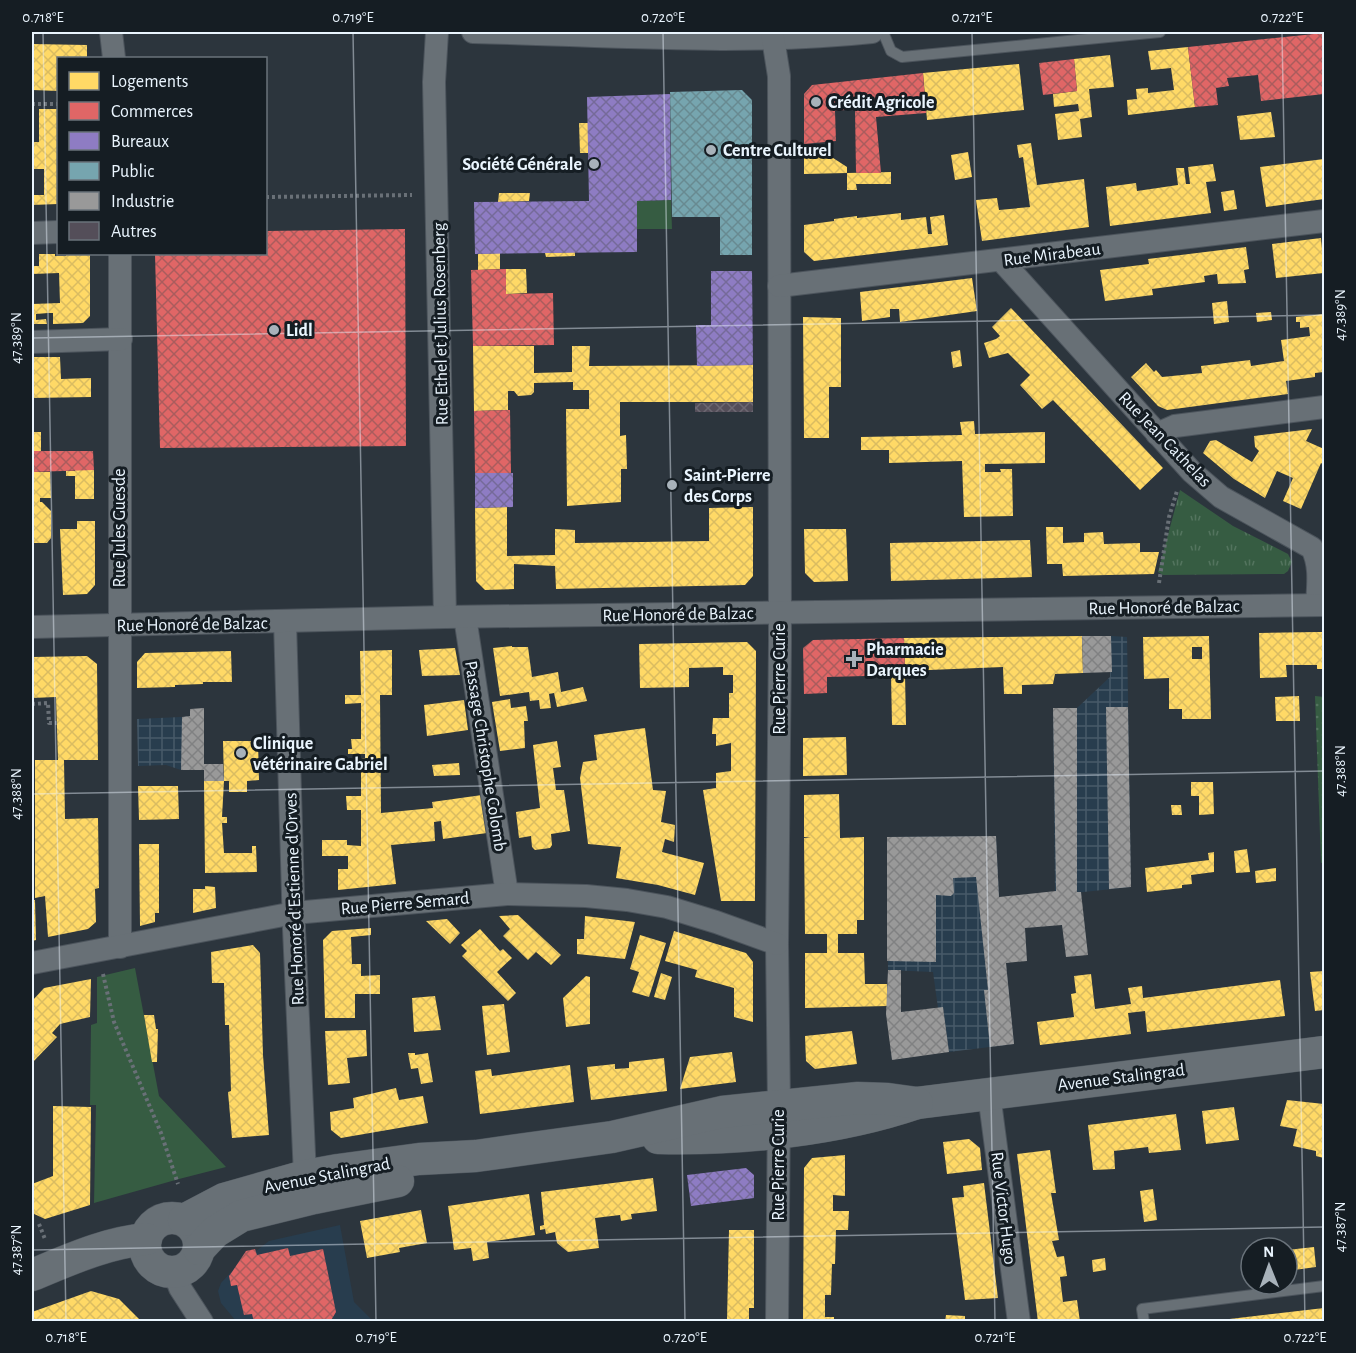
<svg xmlns="http://www.w3.org/2000/svg" width="1356" height="1353" font-family="'Alegreya Sans',sans-serif">
<style>
.built{fill:#283d4e}
.industrial{fill:url(#industrial-grid)}
.grass{fill:#365c42}
.park{fill:url(#park-tufts)}
.garden{fill:url(#garden-dots)}
.homes{fill:url(#homes-cross-hatch);fill-rule:evenodd}
.shops{fill:url(#shops-cross-hatch)}
.offices{fill:url(#offices-cross-hatch)}
.public{fill:url(#public-cross-hatch)}
.industry{fill:url(#industry-cross-hatch)}
.building{fill:url(#building-cross-hatch)}
.lines{fill:none;stroke-linecap:round;stroke-linejoin:round}
.lane-casing{stroke:#4c545c;stroke-width:12}
.street-casing{stroke:#4c545c;stroke-width:24}
.secondary-casing{stroke:#4c545c;stroke-width:33}
.path{stroke:#697077;stroke-width:4;stroke-dasharray:3 3;stroke-linecap:butt}
.lane{stroke:#687076;stroke-width:10}
.street{stroke:#687076;stroke-width:22}
.secondary{stroke:#687076;stroke-width:32}
.ticks{fill:none;stroke:#eaf5fe;stroke-width:1.5;stroke-opacity:0.45}
.poi-dot{fill:#a8b2ba;stroke:#151d23;stroke-width:2}
.labels{text-anchor:middle;stroke-width:6;stroke-linejoin:round;paint-order:stroke}
.poi-label{font-size:18px;font-weight:bold;fill:#eaf5fe;stroke:#151d23;text-anchor:start}
.street-label{font-size:18px;fill:#eaf5fe;stroke:#151d23}
.neatline{fill:none;stroke:#eaf5fe;stroke-width:2}
.ticks-label{font-size:15px;text-anchor:middle;fill:#eaf5fe}
</style>
<defs>
<pattern id="industrial-grid" width="8" height="8" patternUnits="userSpaceOnUse" patternTransform="scale(1.5)"><rect width="8" height="8" fill="#283d4e"/><path d="M0 4h8M4 0v8" fill="none" stroke="#475a69"/></pattern>
<pattern id="park-tufts" width="24" height="20" patternUnits="userSpaceOnUse" patternTransform="scale(1.5)"><rect width="24" height="20" fill="#365c42"/><path d="M3 7l-1-3M5 7V3M7 7l1-3M15 17l-1-3M17 17v-4M19 17l1-3" fill="none" stroke="#53745e"/></pattern>
<pattern id="garden-dots" width="8" height="8" patternUnits="userSpaceOnUse" patternTransform="scale(1.5)"><rect width="8" height="8" fill="#365c42"/><path d="M2 2h.1M6 6h.1" fill="none" stroke="#53745e" stroke-width="1.8" stroke-linecap="round"/></pattern>
<pattern id="homes-cross-hatch" width="8" height="8" patternUnits="userSpaceOnUse" patternTransform="scale(1.5)"><rect width="8" height="8" fill="#ffd966"/><path d="M0 0l8 8M0 8l8-8" fill="none" stroke="#dabc61"/></pattern>
<pattern id="shops-cross-hatch" width="8" height="8" patternUnits="userSpaceOnUse" patternTransform="scale(1.5)"><rect width="8" height="8" fill="#e06666"/><path d="M0 0l8 8M0 8l8-8" fill="none" stroke="#aa5c5d"/></pattern>
<pattern id="offices-cross-hatch" width="8" height="8" patternUnits="userSpaceOnUse" patternTransform="scale(1.5)"><rect width="8" height="8" fill="#8e7cc3"/><path d="M0 0l8 8M0 8l8-8" fill="none" stroke="#756a99"/></pattern>
<pattern id="public-cross-hatch" width="8" height="8" patternUnits="userSpaceOnUse" patternTransform="scale(1.5)"><rect width="8" height="8" fill="#76a5af"/><path d="M0 0l8 8M0 8l8-8" fill="none" stroke="#688a91"/></pattern>
<pattern id="industry-cross-hatch" width="8" height="8" patternUnits="userSpaceOnUse" patternTransform="scale(1.5)"><rect width="8" height="8" fill="#999"/><path d="M0 0l8 8M0 8l8-8" fill="none" stroke="#808182"/></pattern>
<pattern id="building-cross-hatch" width="8" height="8" patternUnits="userSpaceOnUse" patternTransform="scale(1.5)"><rect width="8" height="8" fill="#544e59"/><path d="M0 0l8 8M0 8l8-8" fill="none" stroke="#6d6872"/></pattern>
</defs>
<rect width="100%" height="100%" fill="#2c353d"/>
<path class="built" d="M340,1225L354,1302L373,1321H236L221,1303L218,1291L221,1283L233,1270L246,1251L255,1249L256,1251L269,1241Z"/>
<g class="industrial">
<path d="M1111,636L1127,637L1131,887L1055,895L1053,708H1077L1110,677Z"/>
<path d="M203,716L204,770H181L166,765L138,766L137,719Z"/>
<path d="M996,836L999,897L1014,1044L949,1052L943,1008H938L933,972L888,970L887,837Z"/>
</g>
<g class="grass">
<path d="M671,200L672,229H637V201Z"/>
<path d="M135,968L159,1096L226,1167L179,1179L94,1203L96,1105H90L91,1025L97,1023V977Z"/>
</g>
<path class="park" d="M1180,490L1233,526L1288,554L1292,562L1288,571L1284,574L1163,575L1158,572Z"/>
<path class="garden" d="M1315,696L1324,697V862L1321,863Z"/>
<g class="homes">
<path d="M32,44L87,45V58H58V91L32,90Z"/>
<path d="M1188,47L1195,107L1128,115L1127,100L1137,99L1136,89L1148,88V93L1174,90L1171,68L1151,70L1148,51Z"/>
<path d="M1110,55L1114,87L1089,89L1092,117L1080,119L1082,137L1058,140L1055,114L1079,111L1078,104L1054,107L1053,94L1077,91L1074,59Z"/>
<path d="M1019,64L1024,110L927,120L923,73Z"/>
<path d="M39,109H58V204L32,205V195H44V169H32V142H39Z"/>
<path d="M1271,112L1275,137L1240,140L1237,116Z"/>
<path d="M579,123H588V153H580Z"/>
<path d="M1031,143L1037,185L1084,179L1089,227L982,241L976,200L997,198L999,210L1030,207L1023,157L1019,158L1017,145Z"/>
<path d="M968,152L972,177L955,180L951,155Z"/>
<path d="M804,156H830L847,167V173L804,174Z"/>
<path d="M1324,159V199L1266,207L1260,167Z"/>
<path d="M1213,164L1216,181L1206,182L1211,213L1110,226L1106,187L1136,183L1137,191L1178,185L1176,168H1184L1186,184H1190L1188,167Z"/>
<path d="M891,172V184H856L857,190H847V173Z"/>
<path d="M1234,190L1237,209L1224,211L1221,192Z"/>
<path d="M499,193H530L529,201L498,202Z"/>
<path d="M901,213V220L926,217L928,234H932L930,217L944,215L948,245L814,261L804,252V225L834,221V219L857,216V218Z"/>
<path d="M1321,238L1324,273L1276,278L1272,244Z"/>
<path d="M1246,247L1249,269L1244,270L1246,283L1218,284L1217,274L1204,276L1205,282L1152,289L1153,295L1105,301L1100,270L1149,264L1148,259Z"/>
<path d="M575,252V256L546,257L545,253Z"/>
<path d="M500,253V269L478,270V254Z"/>
<path d="M39,254H55V256H66V254H90V316L83,323L53,324V313H48L36,314V320L46,319L47,324H32V304L60,303L59,273L32,274V266H39Z"/>
<path d="M506,269H526L527,293L506,294Z"/>
<path d="M972,278L977,311L900,322L899,309H890V317L862,321L860,292Z"/>
<path d="M1227,301L1229,322L1214,324L1212,303Z"/>
<path d="M1011,308L1163,468L1140,490L1053,400L1042,409L1020,385L1030,375L1008,353L989,358L984,343L996,339L1000,336L992,327Z"/>
<path d="M1271,312L1272,320L1257,322L1256,313Z"/>
<path d="M1324,314V372L1315,373V377L1286,381L1288,394L1167,410L1158,406L1131,377L1146,363L1154,372L1156,370L1162,377L1202,373L1201,366L1250,360L1251,366L1284,361L1281,340L1310,336L1309,327L1300,328V322H1296V317Z"/>
<path d="M803,317L841,318V387H829V438H804Z"/>
<path d="M473,346H534V373L572,372V346H590L589,366L753,365V402H620V436L626,435L627,469H621V502L567,506L566,409H589V390H573V382L534,383V392L531,395L518,396L514,391H508V410L474,411Z"/>
<path d="M960,350L962,366L953,368L951,352Z"/>
<path d="M32,357H60L61,379L91,378V397L32,398Z"/>
<path d="M974,421L975,434L1045,432V463L985,464V472H1001L1000,469H1012L1013,516L964,517L962,461L889,463V450H861V437L962,435L960,422Z"/>
<path d="M1312,429L1306,441L1324,449V465L1321,463L1301,509L1283,501L1293,478L1277,471L1265,498L1234,479L1203,453L1210,441L1216,440L1252,462L1259,451L1255,447L1254,436Z"/>
<rect x="32" y="432" width="9" height="19"/>
<path d="M75,469L94,470V499H75V476H66V471H75Z"/>
<path d="M32,472H50L51,498H40V502H42L51,511V538L47,543H32Z"/>
<path d="M507,507V556L555,555V529L575,530V543L709,541V508L753,507V576L745,585L556,589L555,566L514,564V589L485,590L476,581L475,508Z"/>
<path d="M77,521H95V585L87,594L63,595L60,529H77Z"/>
<path d="M1046,527H1063V543L1084,542V533L1103,532L1104,544L1140,543V552H1159L1154,574L1063,576L1062,564H1047Z"/>
<path d="M804,529H846L848,581L814,582L805,573Z"/>
<path d="M1030,540L1032,577L891,581L890,543Z"/>
<path d="M1317,632H1324V669H1317V665H1286L1287,677L1260,678L1259,633Z"/>
<path d="M1082,636L1083,673L1055,674L1053,684L1022,685V694H1004L1003,667L905,671L904,638Z"/>
<path d="M1209,636L1211,719H1182V709H1169V678L1144,679L1143,637ZM1192,647H1202V659H1192Z"/>
<path d="M747,642L756,651L755,901H721L703,790L716,788V773L731,771V743L716,746V734H712L713,718H729V693H733V675H723V667L689,668V687L640,688L639,644Z"/>
<path d="M512,646V647H528L532,677L558,672L561,692L583,687L587,701L557,707L554,693L549,694L551,708L540,709L539,700L530,701L529,692L500,696L493,648Z"/>
<path d="M455,648L460,675L422,676L419,650Z"/>
<path d="M392,650V695H380L381,813L433,808L432,802L482,795L487,833L443,839L441,821L434,822L435,841L391,845L396,884L338,890V869H348V856H322V840H347V845L361,846V810H347L346,796H361V759L365,758V754H348V749H352L351,739H361V703L345,704V695H361L360,651Z"/>
<path d="M231,651L232,682H203V684L175,685V687L137,688V662L145,653Z"/>
<path d="M87,656L97,664L98,760H64L65,819L98,818L99,888L95,889L96,922L88,929L48,937L45,896L35,898V760H58L56,697L32,698V657Z"/>
<path d="M891,675H905L906,725H892Z"/>
<path d="M1299,696L1300,721H1276L1275,697Z"/>
<path d="M510,699L511,708L526,706L528,721H524L525,748L500,751L492,702Z"/>
<path d="M464,700L468,730L427,736L424,705Z"/>
<path d="M645,728L653,790L666,791L661,822L675,825L674,842L665,839L662,852L704,863L695,895L658,885L616,878L621,847L588,844L580,778L583,762L597,760L594,735Z"/>
<path d="M846,737L847,775L803,776V738Z"/>
<path d="M223,741H258L259,780L247,781V792H229V781H224L222,817H227V823H222L224,853H252V846H256L257,872L205,873L204,781H224Z"/>
<path d="M557,741L561,767L553,768L556,790H564L570,831L551,834L552,845L550,848L535,850L532,847L531,836L519,838L516,812L540,808L533,745Z"/>
<path d="M459,763L460,775L434,776L432,765Z"/>
<path d="M1191,782H1213L1214,814L1199,815V796H1191Z"/>
<path d="M138,786H178L179,819L139,820Z"/>
<path d="M839,794L840,838L864,837V920H857V934H838V953H864L865,984H887V1006L805,1008V953H827V934H805L804,838H811L804,837V795Z"/>
<path d="M1171,805H1181L1182,815H1172Z"/>
<path d="M139,844H159V913H155V922L140,926Z"/>
<path d="M1247,849L1250,872L1236,873L1234,851Z"/>
<path d="M1214,852V872L1191,875L1192,884L1182,885V888L1147,892L1145,868L1209,860L1208,853Z"/>
<path d="M1276,868V881L1256,883L1255,871Z"/>
<path d="M205,886L215,887L216,908L193,913V889H205Z"/>
<path d="M32,900H35L36,940L32,941Z"/>
<path d="M518,915L561,955L551,965L536,952L528,960L503,936L510,929L499,916Z"/>
<path d="M585,916L635,922L625,959L577,954V939H584Z"/>
<path d="M447,919L460,933L450,944L426,921Z"/>
<path d="M371,928V935L351,937L352,964H361V976L380,975V994H355V1018H325L323,940L332,931Z"/>
<path d="M480,929L500,951L503,949L512,958L497,972L516,993L508,1001L462,956L467,951L461,945Z"/>
<path d="M674,931L746,953L753,962V1022L734,1017V988L695,977L697,970L665,961Z"/>
<path d="M640,935L666,943L649,997L632,992L639,972L630,969Z"/>
<path d="M253,945L260,953L263,1055L269,1135L232,1138L228,1092L231,1091L229,1025H225L224,983H212L211,952Z"/>
<path d="M1324,971V1010L1315,1011L1310,972Z"/>
<path d="M661,973L672,977L665,1000L654,997Z"/>
<path d="M1091,974L1095,1009L1131,1004L1128,988L1142,986L1143,998L1280,980L1285,1016L1147,1032L1145,1011L1128,1013L1131,1034L1040,1045L1037,1022L1074,1017L1071,994L1076,993L1074,976Z"/>
<path d="M586,976L590,977V1024L566,1027L563,998Z"/>
<path d="M91,979L90,1017L60,1024L52,1033L57,1037L32,1063V1001L44,988Z"/>
<path d="M435,996L441,1030L414,1032L412,998Z"/>
<path d="M504,1004L510,1052L487,1055L482,1006Z"/>
<path d="M144,1015H154L156,1029H158L157,1062H152Z"/>
<path d="M366,1030L367,1056L347,1058L350,1083L328,1085L325,1031Z"/>
<path d="M852,1031L857,1064L815,1069L806,1061L805,1036Z"/>
<path d="M732,1052L736,1082L680,1089L690,1057Z"/>
<path d="M408,1053H415V1055L428,1053L433,1082L421,1084L418,1068L411,1069Z"/>
<path d="M664,1058L667,1091L591,1100L587,1067L615,1064V1069L629,1068V1062Z"/>
<path d="M570,1065L574,1102L480,1114L475,1071L491,1069L492,1076Z"/>
<path d="M396,1088L399,1100L423,1096L428,1123L341,1138L331,1130L330,1112L354,1108L353,1098Z"/>
<path d="M1287,1100L1324,1104V1158L1316,1156V1151L1293,1146L1297,1129L1280,1126Z"/>
<path d="M53,1106L91,1107L90,1205L45,1219L32,1213V1184L53,1176Z"/>
<path d="M1234,1107L1239,1140L1206,1144L1202,1111Z"/>
<path d="M1176,1114L1181,1150L1149,1153L1148,1147L1114,1151L1115,1169L1093,1170L1088,1125Z"/>
<path d="M969,1139L980,1148L982,1170L947,1174L943,1142Z"/>
<path d="M1050,1150L1056,1193H1051L1059,1240L1052,1241L1057,1257L1064,1256L1067,1276L1060,1277L1063,1302L1077,1300L1080,1322H1038L1017,1154Z"/>
<path d="M845,1155V1196L833,1195V1211H849L848,1230H836L835,1264H832L831,1295H825V1317H834V1322H803L804,1168L812,1158Z"/>
<path d="M653,1178L657,1211L631,1214L632,1219L621,1221L620,1215L595,1218L599,1248L568,1252L557,1243L555,1232L546,1234L545,1229L540,1230V1226L544,1225L541,1192Z"/>
<path d="M984,1183L998,1298L965,1300L952,1198L964,1197L963,1186Z"/>
<path d="M1153,1189L1157,1220L1144,1222L1140,1191Z"/>
<path d="M529,1194L535,1235L487,1242L489,1258L473,1261L471,1248L454,1250L448,1206Z"/>
<path d="M421,1210L427,1243L399,1248L400,1252L367,1258L360,1221Z"/>
<path d="M729,1230H754V1308H749V1320H727Z"/>
<path d="M1314,1247L1316,1267L1287,1271V1250Z"/>
<path d="M1105,1258L1106,1270L1093,1272L1092,1260Z"/>
<path d="M91,1291L119,1299L142,1322H32V1312Z"/>
<path d="M1324,1308V1322H1221V1320Z"/>
<path d="M946,1315L965,1316V1322H945Z"/>
</g>
<g class="shops">
<path d="M1324,33V94L1261,101L1258,75L1227,78L1229,86L1216,88L1218,105L1195,107L1188,47Z"/>
<path d="M1074,59L1077,91L1043,95L1039,63Z"/>
<path d="M923,73L926,113L876,117L881,173H856L855,109L835,111L836,141L804,144V94L812,85Z"/>
<path d="M405,229L406,446L160,448L155,254H266V231Z"/>
<path d="M506,269V294L553,293L554,345L473,346L471,270Z"/>
<path d="M510,410L511,473H475L474,411Z"/>
<path d="M32,451H93L94,470L32,472Z"/>
<path d="M904,638L905,675L827,677V693L804,694L803,648L813,640Z"/>
<path d="M288,1248L290,1256L323,1249L336,1312L330,1322H254L252,1314L244,1315L237,1285L231,1286L229,1276L232,1272L246,1251L255,1249L257,1255Z"/>
</g>
<g class="offices">
<path d="M670,94L671,200L637,201V252L475,254L474,202L589,201L587,97Z"/>
<path d="M711,271H752L753,365L697,366L696,325H711Z"/>
<path d="M475,473H513V507L475,508Z"/>
<path d="M746,1168L754,1175V1198L691,1206L687,1175Z"/>
</g>
<path class="public" d="M742,90L752,100V255H720V217H672L670,92Z"/>
<g class="industry">
<path d="M1082,636H1111L1112,672L1083,673Z"/>
<path d="M1106,707H1128L1131,887L1109,889Z"/>
<path d="M204,708V764H223L224,781H204V770H181L182,717L190,716V709Z"/>
<path d="M1053,708H1077V892H1081L1088,955L1066,957L1062,925L1025,928L1027,961L1006,963L1014,1044L990,1047L984,990H988L976,877L953,878L954,893L951,896L936,895V962L887,961V837L996,836L999,897L1056,891Z"/>
<path d="M888,970H901V1012L943,1007L949,1052L892,1060L886,1014Z"/>
</g>
<path class="building" d="M753,402V412H695V403Z"/>
<g class="lines">
<defs>
<g id="lane">
<path d="M883,32L891,51L902,57L1160,32"/>
<path d="M1144,1322L1142,1309L1324,1286"/>
</g>
<g id="street">
<path d="M111,32L114,58"/>
<path d="M437,32L434,82L445,617"/>
<path d="M473,32C606,35 740,46 872,32"/>
<path d="M772,32L779,76L780,641L777,944L779,1106L777,1322"/>
<path d="M32,233L58,232"/>
<path d="M120,254V947"/>
<path d="M1001,260L1192,472L1221,497L1312,548C1321,566 1318,585 1317,605"/>
<path d="M779,286L1324,221"/>
<path d="M32,342L121,339"/>
<path d="M1157,434L1175,426L1324,407"/>
<path d="M465,617L507,894"/>
<path d="M285,622L294,929L305,1176"/>
<path d="M32,627L445,617L1324,605"/>
<path d="M32,963L294,913L507,894L586,896L627,900L667,907L716,922L777,944"/>
<path d="M989,1094L1019,1322"/>
<path d="M174,1272L180,1288L202,1322"/>
</g>
<g id="secondary">
<path d="M658,1138C742,1140 838,1130 917,1103L1324,1052"/>
<circle cx="172" cy="1245" r="27"/>
<path d="M184,1220L224,1199L305,1176L338,1170L419,1159L476,1156L612,1137L722,1112L858,1098L888,1099L917,1103"/>
<path d="M199,1249L215,1232L241,1216L314,1198L398,1181"/>
<path d="M32,1275C69,1260 105,1243 146,1239"/>
</g>
</defs>
<use href="#lane" class="lane-casing"/>
<use href="#street" class="street-casing"/>
<use href="#secondary" class="secondary-casing"/>
<g class="path">
<path d="M32,104H58"/>
<path d="M266,197L412,195"/>
<path d="M1159,583L1169,517L1177,491"/>
<path d="M32,704L48,703L49,723H57"/>
<path d="M103,974L114,1022L161,1133L178,1184"/>
<path d="M39,1224L45,1239"/>
</g>
<use href="#lane" class="lane"/>
<use href="#street" class="street"/>
<use href="#secondary" class="secondary"/>
</g>
<path class="ticks" d="M43,32L66,1322M353,32L376,1322M663,32L685,1322M972,32L995,1322M1282,32L1305,1322M32,338L1324,315M32,794L1324,771M32,1250L1324,1227"/>
<g class="poi-dot">
<circle cx="816" cy="102" r="6"/>
<circle cx="711" cy="150" r="6"/>
<circle cx="594" cy="164" r="6"/>
<circle cx="274" cy="330" r="6"/>
<circle cx="672" cy="485" r="6"/>
<path d="M851 650h6v6h6v6h-6v6h-6v-6h-6v-6h6z"/>
<circle cx="241" cy="753" r="6"/>
</g>
<g class="labels">
<g class="poi-label">
<text x="828" y="108">Crédit Agricole</text>
<text x="723" y="156">Centre Culturel</text>
<text x="582" y="170" text-anchor="end">Société Générale</text>
<text x="286" y="336">Lidl</text>
<text x="684" y="481">Saint-Pierre<tspan x="684" dy="21">des Corps</tspan></text>
<text x="866" y="655">Pharmacie<tspan x="866" dy="21">Darques</tspan></text>
<text x="253" y="749">Clinique<tspan x="253" dy="21">vétérinaire Gabriel</tspan></text>
</g>
<g class="street-label">
<text transform="translate(1052 254) rotate(-7)" y="6">Rue Mirabeau</text>
<text transform="translate(440 324) rotate(-91)" y="6">Rue Ethel et Julius Rosenberg</text>
<text transform="translate(1165 439) rotate(46)" y="6">Rue Jean Cathelas</text>
<text transform="translate(119 528) rotate(-90)" y="6">Rue Jules Guesde</text>
<text transform="translate(1164 607) rotate(-1)" y="6">Rue Honoré de Balzac</text>
<text transform="translate(678 614) rotate(-1)" y="6">Rue Honoré de Balzac</text>
<text transform="translate(192 624) rotate(-1)" y="6">Rue Honoré de Balzac</text>
<text transform="translate(779 679) rotate(-90)" y="6">Rue Pierre Curie</text>
<text transform="translate(486 756) rotate(81)" y="6">Passage Christophe Colomb</text>
<text transform="translate(294 899) rotate(-92)" y="6">Rue Honoré d'Estienne d'Orves</text>
<text transform="translate(405 903) rotate(-5)" y="6">Rue Pierre Semard</text>
<text transform="translate(1121 1077) rotate(-7)" y="6">Avenue Stalingrad</text>
<text transform="translate(778 1165) rotate(-90)" y="6">Rue Pierre Curie</text>
<text transform="translate(327 1175) rotate(-11)" y="6">Avenue Stalingrad</text>
<text transform="translate(1004 1208) rotate(83)" y="6">Rue Victor Hugo</text>
</g>
</g>
<rect width="1356" height="1353" fill="none" stroke="#151d23" stroke-width="66"/>
<rect x="57" y="57" width="210" height="198" fill="#151d23" stroke="#6a737b" stroke-width="1.5"/>
<rect x="69" y="72" width="30" height="18" fill="#ffd966" stroke="#6a737b" stroke-width="1.5"/>
<text x="111" y="87" font-size="18" fill="#eaf5fe">Logements</text>
<rect x="69" y="102" width="30" height="18" fill="#e06666" stroke="#6a737b" stroke-width="1.5"/>
<text x="111" y="117" font-size="18" fill="#eaf5fe">Commerces</text>
<rect x="69" y="132" width="30" height="18" fill="#8e7cc3" stroke="#6a737b" stroke-width="1.5"/>
<text x="111" y="147" font-size="18" fill="#eaf5fe">Bureaux</text>
<rect x="69" y="162" width="30" height="18" fill="#76a5af" stroke="#6a737b" stroke-width="1.5"/>
<text x="111" y="177" font-size="18" fill="#eaf5fe">Public</text>
<rect x="69" y="192" width="30" height="18" fill="#999999" stroke="#6a737b" stroke-width="1.5"/>
<text x="111" y="207" font-size="18" fill="#eaf5fe">Industrie</text>
<rect x="69" y="222" width="30" height="18" fill="#544e59" stroke="#6a737b" stroke-width="1.5"/>
<text x="111" y="237" font-size="18" fill="#eaf5fe">Autres</text>
<g transform="translate(1269 1266) rotate(359)"><circle r="28" fill="#151d23" stroke="#6a737b" stroke-width="1.5"/>
<path d="M0-4.5L10 22L0 15L-10 22Z" fill="#a8b2ba"/>
<text y="-9" font-size="16" font-weight="bold" text-anchor="middle" fill="#eaf5fe">N</text>
</g>
<rect x="33" y="33" width="1290" height="1287" class="neatline"/>
<g class="ticks-label">
<text x="43" y="22">0.718°E</text>
<text x="353" y="22">0.719°E</text>
<text x="663" y="22">0.720°E</text>
<text x="972" y="22">0.721°E</text>
<text x="1282" y="22">0.722°E</text>
<text transform="translate(1340 315) rotate(-90)" y="5">47.389°N</text>
<text transform="translate(16 338) rotate(-90)" y="5">47.389°N</text>
<text transform="translate(1340 771) rotate(-90)" y="5">47.388°N</text>
<text transform="translate(16 794) rotate(-90)" y="5">47.388°N</text>
<text transform="translate(1340 1227) rotate(-90)" y="5">47.387°N</text>
<text transform="translate(16 1250) rotate(-90)" y="5">47.387°N</text>
<text x="66" y="1342">0.718°E</text>
<text x="376" y="1342">0.719°E</text>
<text x="685" y="1342">0.720°E</text>
<text x="995" y="1342">0.721°E</text>
<text x="1305" y="1342">0.722°E</text>
</g>
</svg>
